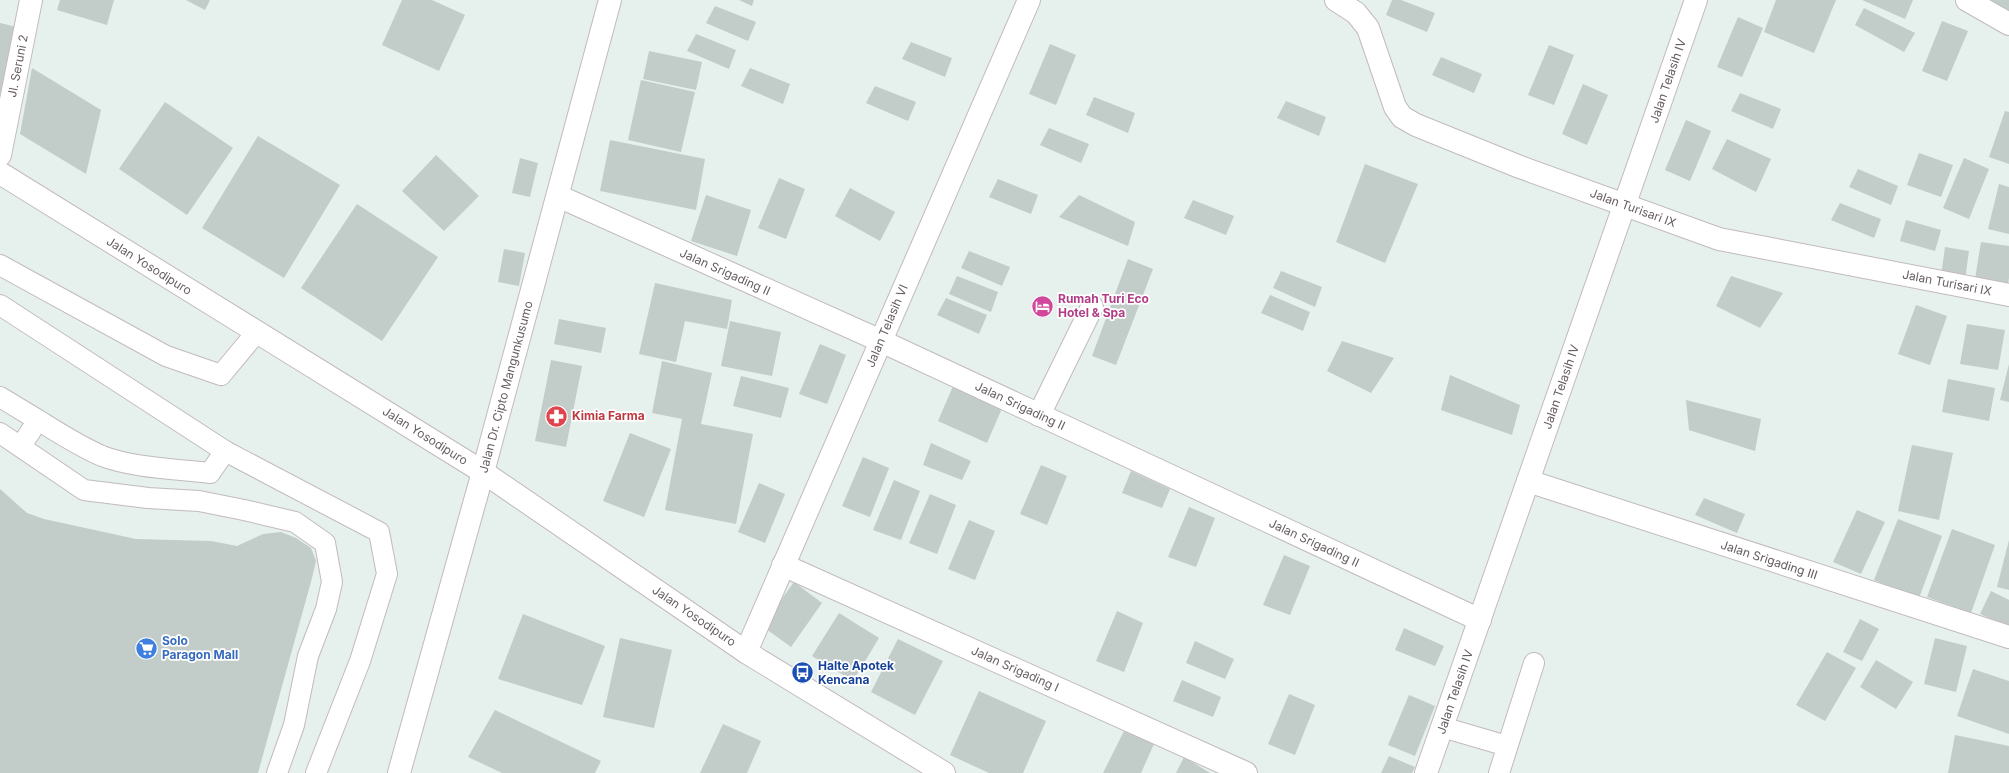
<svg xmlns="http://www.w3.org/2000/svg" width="2009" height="773" font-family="Inter,sans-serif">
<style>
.building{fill:#c2ccc8}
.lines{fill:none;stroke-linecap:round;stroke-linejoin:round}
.lane-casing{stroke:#c2babe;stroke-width:22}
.street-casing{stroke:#c2babe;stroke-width:24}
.secondary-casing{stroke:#c2b9bd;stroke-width:24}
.lane{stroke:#fff;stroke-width:20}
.street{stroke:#fff;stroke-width:22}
.secondary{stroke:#fff;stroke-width:22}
.labels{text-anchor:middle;stroke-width:3.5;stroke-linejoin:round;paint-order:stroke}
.street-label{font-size:12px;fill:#675d62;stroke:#fff}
.hotel-label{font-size:12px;font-weight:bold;fill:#b23c85;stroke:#fff;text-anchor:start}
.health-label{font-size:12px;font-weight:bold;fill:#be3a42;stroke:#fff;text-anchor:start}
.shop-label{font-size:12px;font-weight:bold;fill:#366cbe;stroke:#fff;text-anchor:start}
.transit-label{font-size:12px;font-weight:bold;fill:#164399;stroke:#fff;text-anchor:start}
</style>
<rect width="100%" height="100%" fill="#e6f0ed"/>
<g class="building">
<path d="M60,0H114L107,25L57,10Z"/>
<path d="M186,0H210L205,10Z"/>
<path d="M402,0H432L465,15L439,71L382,45Z"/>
<path d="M739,0H754L752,6Z"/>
<path d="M1392,0H1401L1435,13L1427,32L1386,15Z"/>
<path d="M1776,0H1836L1814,53L1764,32Z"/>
<path d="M1862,0H1913L1905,19Z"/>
<path d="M1990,0H2009V12Z"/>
<path d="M715,6L756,22L748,41L706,23Z"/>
<path d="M1864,8L1915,33L1904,52L1855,25Z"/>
<path d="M1738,17L1763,28L1742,77L1717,67Z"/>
<path d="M1942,21L1968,31L1947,81L1922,71Z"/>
<path d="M0,23L17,27L1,92H0Z"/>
<path d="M696,34L736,50L729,69L687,51Z"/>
<path d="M911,42L952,58L945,77L902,59Z"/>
<path d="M1050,44L1076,55L1056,105L1029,94Z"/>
<path d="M1549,45L1574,55L1554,105L1528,95Z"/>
<path d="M649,51L702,62L696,90L643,79Z"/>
<path d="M1441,57L1482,74L1474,93L1432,75Z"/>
<path d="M32,68L101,110L86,174L20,134Z"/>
<path d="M750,68L790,84L783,104L741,86Z"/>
<path d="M641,80L695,92L681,152L628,140Z"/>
<path d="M1583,84L1608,95L1587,145L1562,134Z"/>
<path d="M875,86L916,102L908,121L866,103Z"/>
<path d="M1740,93L1781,109L1773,129L1731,111Z"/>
<path d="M1094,97L1135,113L1128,133L1086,115Z"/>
<path d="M1286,101L1326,117L1319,136L1277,118Z"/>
<path d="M165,102L233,148L187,215L119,169Z"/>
<path d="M2005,111L2009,112V164L1989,157Z"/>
<path d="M1686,120L1711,131L1690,181L1665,170Z"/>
<path d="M1049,128L1089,144L1081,163L1040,145Z"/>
<path d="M258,136L340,185L284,278L202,228Z"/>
<path d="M1727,139L1771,159L1756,192L1712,169Z"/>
<path d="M610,140L705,159L696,210L600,191Z"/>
<path d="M1919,153L1953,165L1941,197L1907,185Z"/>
<path d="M436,155L479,196L444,231L402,191Z"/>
<path d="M520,158L538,163L530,197L512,193Z"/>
<path d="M1964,158L1989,169L1969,219L1943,208Z"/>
<path d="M1365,164L1418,184L1385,263L1336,242Z"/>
<path d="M1858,169L1898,186L1891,205L1849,187Z"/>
<path d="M779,178L805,189L786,239L758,228Z"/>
<path d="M998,179L1038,195L1031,214L989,197Z"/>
<path d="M1999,184L2009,187V234L1988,229Z"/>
<path d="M850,188L895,212L880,241L835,216Z"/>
<path d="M706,195L751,210L737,256L691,241Z"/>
<path d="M1079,195L1135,222L1128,246L1059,217Z"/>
<path d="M1193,200L1234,216L1226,235L1184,218Z"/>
<path d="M1840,203L1881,219L1874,238L1831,220Z"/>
<path d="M357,204L438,257L382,341L301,288Z"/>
<path d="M1906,220L1941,230L1935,251L1900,241Z"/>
<path d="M1981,242L2009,246V278L2007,290L1974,285Z"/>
<path d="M1945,247L1969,251L1965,280L1941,276Z"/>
<path d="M504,249L525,253L519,286L498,282Z"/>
<path d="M969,251L1010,267L1002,286L961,268Z"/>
<path d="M1128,259L1153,269L1116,365L1092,356Z"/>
<path d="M1281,271L1322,287L1315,307L1273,288Z"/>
<path d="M957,276L998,292L991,312L949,294Z"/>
<path d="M1731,276L1783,293L1760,328L1716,306Z"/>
<path d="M655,283L732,300L727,329L685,321L676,362L639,354Z"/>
<path d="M1270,295L1310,312L1303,331L1261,313Z"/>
<path d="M946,298L987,315L979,334L937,315Z"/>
<path d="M1916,305L1947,316L1930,365L1898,354Z"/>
<path d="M559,319L606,328L601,353L554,344Z"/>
<path d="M730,321L781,332L772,376L721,366Z"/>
<path d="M1967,324L2005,330L1998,370L1960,364Z"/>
<path d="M1342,341L1394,358L1371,393L1327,371Z"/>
<path d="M820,344L846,355L827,404L799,394Z"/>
<path d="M551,360L582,366L566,447L535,441Z"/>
<path d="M662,361L712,373L701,424L753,434L736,524L665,510L682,419L652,413Z"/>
<path d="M2009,364V402L2000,400Z"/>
<path d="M1450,375L1520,405L1512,435L1441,410Z"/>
<path d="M741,376L789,388L781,418L733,406Z"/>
<path d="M1948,379L1995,388L1989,421L1942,412Z"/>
<path d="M954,384L1003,406L987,443L938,421Z"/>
<path d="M1686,400L1761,419L1755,451L1689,430Z"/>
<path d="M630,433L671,449L644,517L603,501Z"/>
<path d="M931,443L971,461L962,480L923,465Z"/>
<path d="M1912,445L1953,453L1939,520L1898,511Z"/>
<path d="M863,457L889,468L870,517L842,506Z"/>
<path d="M1041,465L1067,476L1047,525L1020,514Z"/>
<path d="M1131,471L1170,489L1162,508L1122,493Z"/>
<path d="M894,480L920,491L901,540L873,530Z"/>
<path d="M759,483L785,494L765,543L738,532Z"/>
<path d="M0,489L27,513L44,519L136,539L211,541L237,546L263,534L281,532L296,538L311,548L316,561L312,578L258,773H0Z"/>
<path d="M930,494L956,505L937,554L909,543Z"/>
<path d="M1704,498L1745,514L1737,533L1695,515Z"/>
<path d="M1189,507L1215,518L1196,567L1168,557Z"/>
<path d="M1857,510L1885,522L1861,574L1833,562Z"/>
<path d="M1898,519L1942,536L1919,598L1874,580Z"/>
<path d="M969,520L995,531L975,580L948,569Z"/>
<path d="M1952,529L1995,545L1971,613L1927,597Z"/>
<path d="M2009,540V590L1997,587Z"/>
<path d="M1284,555L1310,566L1290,615L1263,605Z"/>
<path d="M794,582L822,603L791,647L762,626Z"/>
<path d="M1991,591L2009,600V627L1980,614Z"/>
<path d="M1117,611L1143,623L1124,672L1096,661Z"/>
<path d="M839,613L879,638L853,681L812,656Z"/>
<path d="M523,614L605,646L582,705L498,679Z"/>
<path d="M1860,619L1879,629L1862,661L1843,652Z"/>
<path d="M1404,628L1444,646L1435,666L1395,650Z"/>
<path d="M620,638L672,650L654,728L603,717Z"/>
<path d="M1935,638L1967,646L1956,692L1924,684Z"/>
<path d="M898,639L943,661L915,715L871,692Z"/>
<path d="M1195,641L1234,659L1225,679L1186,663Z"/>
<path d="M1827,652L1856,668L1825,721L1796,705Z"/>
<path d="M1876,660L1913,682L1896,709L1860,687Z"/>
<path d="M1973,669L2009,681V734L1957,716Z"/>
<path d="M1182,680L1221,697L1213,717L1173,701Z"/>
<path d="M979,691L1046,721L1023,773H989L950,755Z"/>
<path d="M1289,694L1315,705L1295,755L1268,744Z"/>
<path d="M1409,695L1435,706L1415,756L1388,745Z"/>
<path d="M495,710L601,761L595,773H502L468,757Z"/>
<path d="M723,724L761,741L747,773H700Z"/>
<path d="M1126,727L1154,744L1141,773H1103Z"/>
<path d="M1955,735L2009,746V773H1948Z"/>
<path d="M1389,756L1415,767L1412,773H1381Z"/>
<path d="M1184,757L1210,773H1176Z"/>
</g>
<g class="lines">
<defs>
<g id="lane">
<path d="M0,265L166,356L221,375L256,333"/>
<path d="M0,305L225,451L210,473C177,469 133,468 102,456C79,446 59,433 38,420"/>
<path d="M0,397L38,420L21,446"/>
<path d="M0,433L84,490L148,498L199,501L244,510L295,522L325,543L332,582L326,609L308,656L294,725L277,773"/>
<path d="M225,451L379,532L387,574L360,661L316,773"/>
<path d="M1442,727L1507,746"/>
<path d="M1499,773L1534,663"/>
</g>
<g id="street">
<path d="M1336,0L1356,13L1368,28L1395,107L1402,117L1416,125L1520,167L1719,239L2009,295"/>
<path d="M1967,0L2009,24"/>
<path d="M0,155L31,0"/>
<path d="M558,196L881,341L1480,620"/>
<path d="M1039,415L1092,307"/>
<path d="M1528,481L2009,637"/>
<path d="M783,565L1246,773"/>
<path d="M746,652L1029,0"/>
<path d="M1426,773L1696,0"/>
</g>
<g id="secondary">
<path d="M0,173L483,472L746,652L944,773"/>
<path d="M399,773L483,472L610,0"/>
</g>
</defs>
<use href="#lane" class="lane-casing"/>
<use href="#street" class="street-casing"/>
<use href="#secondary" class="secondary-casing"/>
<use href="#lane" class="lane"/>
<use href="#street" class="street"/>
<use href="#secondary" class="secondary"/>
</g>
<defs>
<symbol id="hotel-disc" viewBox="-11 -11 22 22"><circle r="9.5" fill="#d1479c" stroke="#fff"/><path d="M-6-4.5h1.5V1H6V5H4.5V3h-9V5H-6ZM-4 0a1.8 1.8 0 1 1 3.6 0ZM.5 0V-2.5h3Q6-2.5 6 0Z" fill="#fff"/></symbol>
<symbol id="pharmacy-disc" viewBox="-11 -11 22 22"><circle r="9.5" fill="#e0444e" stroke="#fff"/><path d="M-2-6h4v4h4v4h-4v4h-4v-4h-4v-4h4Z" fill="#fff"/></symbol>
<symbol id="supermarket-disc" viewBox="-11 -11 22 22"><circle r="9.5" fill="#3f7fe0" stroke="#fff"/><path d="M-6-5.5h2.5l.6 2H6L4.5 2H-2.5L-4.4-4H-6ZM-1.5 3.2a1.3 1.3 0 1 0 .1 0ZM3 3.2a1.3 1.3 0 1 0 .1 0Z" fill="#fff"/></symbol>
<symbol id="bus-disc" viewBox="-11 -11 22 22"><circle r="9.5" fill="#1a4fb4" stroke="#fff"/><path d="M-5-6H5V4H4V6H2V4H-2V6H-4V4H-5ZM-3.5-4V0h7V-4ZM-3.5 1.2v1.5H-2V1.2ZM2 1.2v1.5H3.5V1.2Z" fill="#fff"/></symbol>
</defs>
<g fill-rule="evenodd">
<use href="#hotel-disc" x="1030" y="294" width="25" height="25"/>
<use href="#pharmacy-disc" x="544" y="404" width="25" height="25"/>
<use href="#supermarket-disc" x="134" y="636" width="25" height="25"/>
<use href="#bus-disc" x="790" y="660" width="25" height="25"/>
</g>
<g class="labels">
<g class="street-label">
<text transform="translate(18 66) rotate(-79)" y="4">Jl. Seruni 2</text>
<text transform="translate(1668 81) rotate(-71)" y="4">Jalan Telasih IV</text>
<text transform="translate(1633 208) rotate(20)" y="4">Jalan Turisari IX</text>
<text transform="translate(149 266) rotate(32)" y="4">Jalan Yosodipuro</text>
<text transform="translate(725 272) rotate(24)" y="4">Jalan Srigading II</text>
<text transform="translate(1947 283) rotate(11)" y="4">Jalan Turisari IX</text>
<text transform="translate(887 326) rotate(-67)" y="4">Jalan Telasih VI</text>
<text transform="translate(506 387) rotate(-75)" y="4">Jalan Dr. Cipto Mangunkusumo</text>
<text transform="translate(1561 387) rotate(-71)" y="4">Jalan Telasih IV</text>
<text transform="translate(1020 406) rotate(25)" y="4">Jalan Srigading II</text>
<text transform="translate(425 436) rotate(32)" y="4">Jalan Yosodipuro</text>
<text transform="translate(1314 543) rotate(25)" y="4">Jalan Srigading II</text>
<text transform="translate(1769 560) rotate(18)" y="4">Jalan Srigading III</text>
<text transform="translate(694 616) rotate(34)" y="4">Jalan Yosodipuro</text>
<text transform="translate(1015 669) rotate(24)" y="4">Jalan Srigading I</text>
<text transform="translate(1455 692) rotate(-71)" y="4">Jalan Telasih IV</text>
</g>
<g class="hotel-label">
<text x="1058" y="303">Rumah Turi Eco<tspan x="1058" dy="14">Hotel &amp; Spa</tspan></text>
</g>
<g class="health-label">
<text x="572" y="420">Kimia Farma</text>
</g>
<g class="shop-label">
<text x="162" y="645">Solo<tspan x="162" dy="14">Paragon Mall</tspan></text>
</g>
<g class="transit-label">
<text x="818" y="670">Halte Apotek<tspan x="818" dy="14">Kencana</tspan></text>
</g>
</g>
</svg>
